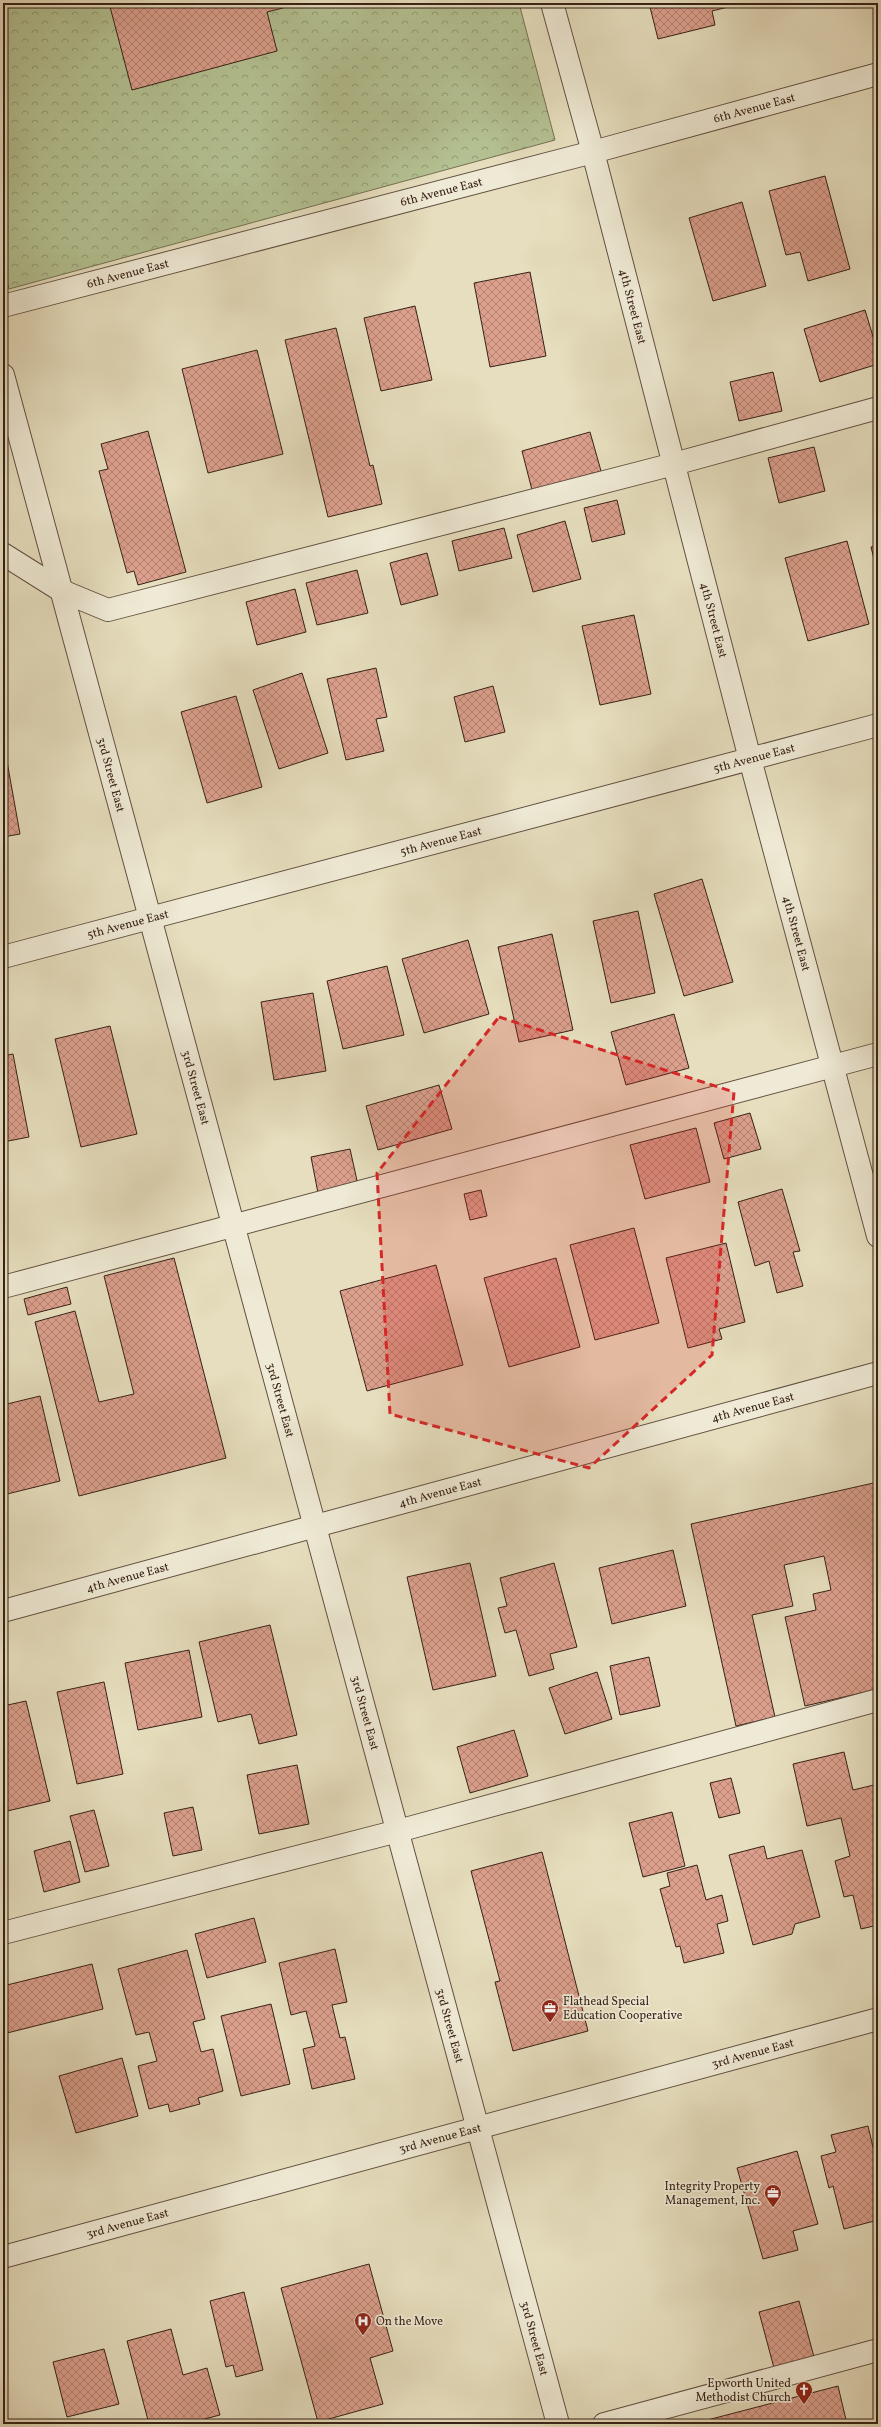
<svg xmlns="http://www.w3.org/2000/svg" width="881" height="2427" font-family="Vollkorn,serif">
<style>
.forest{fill:url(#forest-crowns);stroke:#767154}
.building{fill:url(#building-cross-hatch);stroke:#372117}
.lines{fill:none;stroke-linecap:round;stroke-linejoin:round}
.minor-casing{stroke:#635041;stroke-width:24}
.minor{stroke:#efead5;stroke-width:22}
.marked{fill:#d62828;fill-opacity:0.2;stroke:#d62828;stroke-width:3;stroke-dasharray:8 5;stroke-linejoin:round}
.labels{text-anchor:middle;stroke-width:3.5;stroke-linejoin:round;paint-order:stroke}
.street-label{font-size:12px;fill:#372117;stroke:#efead5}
.poi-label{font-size:12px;fill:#372117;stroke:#efead5;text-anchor:start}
</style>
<defs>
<pattern id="forest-crowns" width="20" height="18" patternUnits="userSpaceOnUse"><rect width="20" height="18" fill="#b4c192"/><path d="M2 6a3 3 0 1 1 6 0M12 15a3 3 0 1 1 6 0" fill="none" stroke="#939c76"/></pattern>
<pattern id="building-cross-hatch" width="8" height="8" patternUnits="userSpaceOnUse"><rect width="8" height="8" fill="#dca08d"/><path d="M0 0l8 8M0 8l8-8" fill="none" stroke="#b38272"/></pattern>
</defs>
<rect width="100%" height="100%" fill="#e6debe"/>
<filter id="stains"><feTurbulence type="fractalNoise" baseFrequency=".005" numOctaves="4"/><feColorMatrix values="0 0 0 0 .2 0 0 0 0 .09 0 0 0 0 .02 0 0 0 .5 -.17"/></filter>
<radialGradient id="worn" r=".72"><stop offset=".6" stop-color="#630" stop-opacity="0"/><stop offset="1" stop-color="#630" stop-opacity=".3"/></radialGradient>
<path class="forest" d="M3,3H519L555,140L9,289L3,264Z"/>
<g class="building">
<path d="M109,3H282L283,8L267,12L277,51L132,90Z"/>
<path d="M649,3H744L712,11L715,25L658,39Z"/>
<path d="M825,176L850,269L808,281L800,252L786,255L769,191Z"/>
<path d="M742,202L766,286L713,301L689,218Z"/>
<path d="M530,272L546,356L490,367L474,283Z"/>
<path d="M415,306L432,380L381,391L364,318Z"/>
<path d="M865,310L878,353V364L820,382L804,329Z"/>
<path d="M336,328L370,466L373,465L382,504L328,517L285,340Z"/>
<path d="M257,350L283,454L208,473L182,369Z"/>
<path d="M773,372L782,411L739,421L730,382Z"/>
<path d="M148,431L186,572L138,585L134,571L127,573L99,471L108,469L101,444Z"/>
<path d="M590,432L601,471L532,490L522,451Z"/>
<path d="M814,447L825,491L779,503L768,458Z"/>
<path d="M617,500L625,534L592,542L584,508Z"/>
<path d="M565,521L581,579L533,592L517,535Z"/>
<path d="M504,528L512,558L459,571L452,541Z"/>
<path d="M847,541L869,624L808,641L785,558Z"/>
<path d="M878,546V575L871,547Z"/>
<path d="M427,553L438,595L401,605L390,563Z"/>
<path d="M357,570L368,613L317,625L306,583Z"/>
<path d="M295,589L306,632L257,645L246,602Z"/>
<path d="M634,615L651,694L600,705L582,626Z"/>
<path d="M376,668L387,717L376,719L384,751L346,760L327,679Z"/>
<path d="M302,673L328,753L279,769L253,690Z"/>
<path d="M493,686L505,732L465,742L454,697Z"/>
<path d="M236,696L262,787L207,803L181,712Z"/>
<path d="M3,739L20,834L3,837Z"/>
<path d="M702,879L733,982L684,996L654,894Z"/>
<path d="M638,911L655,993L611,1003L593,921Z"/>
<path d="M552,934L573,1030L519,1042L498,947Z"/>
<path d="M468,940L489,1014L424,1033L402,959Z"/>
<path d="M387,966L404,1035L343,1049L327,981Z"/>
<path d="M313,993L326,1071L274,1080L261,1002Z"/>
<path d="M674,1014L689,1068L626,1085L611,1032Z"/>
<path d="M110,1026L137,1134L81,1147L55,1039Z"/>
<path d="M13,1054L29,1137L3,1142V1056Z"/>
<path d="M439,1085L452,1129L378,1150L366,1106Z"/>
<path d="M750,1113L761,1149L724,1159L714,1123Z"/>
<path d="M696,1128L710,1182L645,1199L630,1145Z"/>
<path d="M350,1149L358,1185L318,1193L311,1157Z"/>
<path d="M782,1189L800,1251L793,1252L803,1286L777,1293L769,1261L755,1266L738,1202Z"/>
<path d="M481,1190L487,1216L470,1220L464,1194Z"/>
<path d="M634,1228L659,1323L595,1340L570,1245Z"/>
<path d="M726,1243L745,1322L719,1329L722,1339L688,1348L666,1258Z"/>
<path d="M174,1258L226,1458L79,1496L35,1322L75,1311L99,1402L134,1394L104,1276Z"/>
<path d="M556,1258L580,1347L509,1367L484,1278Z"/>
<path d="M436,1265L463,1365L367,1391L340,1291Z"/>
<path d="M67,1287L71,1304L28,1315L24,1299Z"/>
<path d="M3,1346L7,1364L3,1365Z"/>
<path d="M40,1396L60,1481L3,1495V1405Z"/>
<path d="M878,1482V1689L805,1706L785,1617L816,1610L813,1594L831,1590L824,1556L784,1565L793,1606L752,1615L775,1717L736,1726L691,1524Z"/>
<path d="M673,1550L686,1606L612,1624L599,1568Z"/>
<path d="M470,1563L496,1676L433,1690L407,1577Z"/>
<path d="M554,1563L577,1647L550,1654L554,1669L529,1676L516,1630L505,1633L498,1608L507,1606L500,1578Z"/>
<path d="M270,1625L297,1735L259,1744L251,1714L218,1722L199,1642Z"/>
<path d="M189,1650L202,1717L138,1730L125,1663Z"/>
<path d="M649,1657L660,1706L620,1715L610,1666Z"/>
<path d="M597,1672L612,1719L565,1734L549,1688Z"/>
<path d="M104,1682L123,1774L77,1784L57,1692Z"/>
<path d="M26,1701L50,1801L3,1812V1706Z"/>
<path d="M514,1730L528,1776L470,1793L457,1747Z"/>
<path d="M844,1752L853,1790L878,1784V1925L861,1929L853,1895L844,1897L835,1861L850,1856L841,1818L807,1826L793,1764Z"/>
<path d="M297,1765L309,1824L259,1834L247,1775Z"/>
<path d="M731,1778L740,1813L719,1818L710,1783Z"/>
<path d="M193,1807L202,1850L173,1856L164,1813Z"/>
<path d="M94,1810L109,1866L85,1872L70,1816Z"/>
<path d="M672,1812L685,1866L643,1877L629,1823Z"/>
<path d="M70,1841L80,1882L44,1892L34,1851Z"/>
<path d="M764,1846L767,1859L802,1850L820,1917L795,1924L792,1934L753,1945L729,1855Z"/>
<path d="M542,1852L588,2031L513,2051L495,1982L500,1981L471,1871Z"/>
<path d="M697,1865L706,1900L722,1895L728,1921L717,1924L724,1953L684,1963L680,1946L676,1947L660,1889L670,1886L667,1873Z"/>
<path d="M254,1918L266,1962L207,1978L195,1934Z"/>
<path d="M335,1949L347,2002L332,2005L340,2038L345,2037L355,2079L312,2089L303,2049L315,2046L306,2011L291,2015L279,1963Z"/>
<path d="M187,1950L205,2019L193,2022L201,2052L213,2049L223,2091L198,2098L200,2104L170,2112L168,2104L149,2109L138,2066L157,2061L149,2032L136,2035L118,1969Z"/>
<path d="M92,1964L103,2009L3,2034V1986Z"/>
<path d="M271,2004L290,2084L241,2096L221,2016Z"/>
<path d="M122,2058L138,2116L76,2133L59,2076Z"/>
<path d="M868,2126L878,2168V2172H875L878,2185V2220L844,2229L833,2186L829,2188L821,2156L836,2152L831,2135Z"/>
<path d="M797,2151L818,2224L793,2231L798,2250L763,2259L737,2168Z"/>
<path d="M369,2264L393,2351L370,2358L383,2404L318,2422L281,2288Z"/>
<path d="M244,2292L263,2370L236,2377L233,2365L226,2367L210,2301Z"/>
<path d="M799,2301L814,2357L774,2368L759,2312Z"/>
<path d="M171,2329L183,2375L207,2368L220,2415L185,2424H149L127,2341Z"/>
<path d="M104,2349L119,2404L67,2417L53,2362Z"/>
<path d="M838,2386L847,2424H692Z"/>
</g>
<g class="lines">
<defs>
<g id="minor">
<path id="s1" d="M552,3L593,152L750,759L878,1236"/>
<path id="s2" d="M3,306L593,152L878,74"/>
<path id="s3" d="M3,375L558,2424"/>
<path d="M3,554L62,591L108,610L674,464L878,408"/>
<path id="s4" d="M3,957L878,725"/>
<path d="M3,1287L878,1054"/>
<path id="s5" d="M3,1611L878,1373"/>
<path d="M3,1933L398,1831L878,1700"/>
<path id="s6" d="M3,2257L878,2019"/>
<path d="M604,2424L878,2350"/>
</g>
</defs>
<use href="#minor" class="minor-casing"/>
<use href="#minor" class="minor"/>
</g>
<path class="marked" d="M499,1017L734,1092L712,1355L589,1468L390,1414L377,1173Z"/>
<defs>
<symbol id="office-pin" viewBox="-11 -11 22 30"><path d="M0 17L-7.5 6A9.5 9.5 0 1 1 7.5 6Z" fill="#8f2418" stroke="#efead5"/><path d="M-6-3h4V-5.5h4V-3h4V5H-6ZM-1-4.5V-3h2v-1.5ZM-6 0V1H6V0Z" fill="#fff"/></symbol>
<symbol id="hospital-pin" viewBox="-11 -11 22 30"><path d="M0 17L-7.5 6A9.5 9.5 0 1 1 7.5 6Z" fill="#8f2418" stroke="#efead5"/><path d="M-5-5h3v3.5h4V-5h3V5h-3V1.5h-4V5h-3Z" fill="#fff"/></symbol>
<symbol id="church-pin" viewBox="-11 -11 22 30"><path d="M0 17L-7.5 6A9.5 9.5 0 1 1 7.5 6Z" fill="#8f2418" stroke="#efead5"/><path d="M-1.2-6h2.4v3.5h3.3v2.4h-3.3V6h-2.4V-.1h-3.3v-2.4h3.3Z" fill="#fff"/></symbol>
</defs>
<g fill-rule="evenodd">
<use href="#office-pin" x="540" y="1998" width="20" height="27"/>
<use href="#office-pin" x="763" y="2183" width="20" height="27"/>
<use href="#hospital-pin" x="353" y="2311" width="20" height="27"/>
<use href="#church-pin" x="794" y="2380" width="20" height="27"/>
</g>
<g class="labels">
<g class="street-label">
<text dy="4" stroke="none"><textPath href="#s2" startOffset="777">6th Avenue East</textPath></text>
<text dy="4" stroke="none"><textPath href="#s2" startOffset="453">6th Avenue East</textPath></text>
<text dy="4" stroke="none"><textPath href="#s2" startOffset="129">6th Avenue East</textPath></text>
<text dy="4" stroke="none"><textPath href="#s1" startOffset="314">4th Street East</textPath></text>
<text dy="4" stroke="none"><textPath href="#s1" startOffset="638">4th Street East</textPath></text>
<text dy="4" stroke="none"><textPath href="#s4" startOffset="777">5th Avenue East</textPath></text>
<text dy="4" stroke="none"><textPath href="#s3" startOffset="414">3rd Street East</textPath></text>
<text dy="4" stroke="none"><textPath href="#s4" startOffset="453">5th Avenue East</textPath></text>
<text dy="4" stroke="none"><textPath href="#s4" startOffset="129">5th Avenue East</textPath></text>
<text dy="4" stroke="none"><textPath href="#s1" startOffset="962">4th Street East</textPath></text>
<text dy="4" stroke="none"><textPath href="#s3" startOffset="738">3rd Street East</textPath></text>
<text dy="4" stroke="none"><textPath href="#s3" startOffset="1062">3rd Street East</textPath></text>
<text dy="4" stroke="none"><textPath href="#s5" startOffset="777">4th Avenue East</textPath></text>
<text dy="4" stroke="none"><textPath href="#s5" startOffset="453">4th Avenue East</textPath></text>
<text dy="4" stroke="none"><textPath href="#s5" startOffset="129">4th Avenue East</textPath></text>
<text dy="4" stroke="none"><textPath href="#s3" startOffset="1386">3rd Street East</textPath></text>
<text dy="4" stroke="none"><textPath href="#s3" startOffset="1710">3rd Street East</textPath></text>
<text dy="4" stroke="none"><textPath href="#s6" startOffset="777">3rd Avenue East</textPath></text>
<text dy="4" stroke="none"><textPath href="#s6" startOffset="453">3rd Avenue East</textPath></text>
<text dy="4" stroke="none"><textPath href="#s6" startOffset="129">3rd Avenue East</textPath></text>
<text dy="4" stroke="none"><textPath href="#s3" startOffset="2034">3rd Street East</textPath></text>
</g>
<g class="poi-label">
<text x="563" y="2005">Flathead Special<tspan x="563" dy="14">Education Cooperative</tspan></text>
<text x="760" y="2190" text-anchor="end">Integrity Property<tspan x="760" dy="14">Management, Inc.</tspan></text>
<text x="376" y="2325">On the Move</text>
<text x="791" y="2387" text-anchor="end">Epworth United<tspan x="791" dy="14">Methodist Church</tspan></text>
</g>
</g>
<rect width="881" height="2427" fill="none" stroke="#e6debe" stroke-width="16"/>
<rect x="4" y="4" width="873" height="2419" fill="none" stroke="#372117" stroke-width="2"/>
<rect x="8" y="8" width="865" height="2411" fill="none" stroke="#372117"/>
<rect width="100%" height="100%" filter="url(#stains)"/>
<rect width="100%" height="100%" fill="url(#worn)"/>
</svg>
